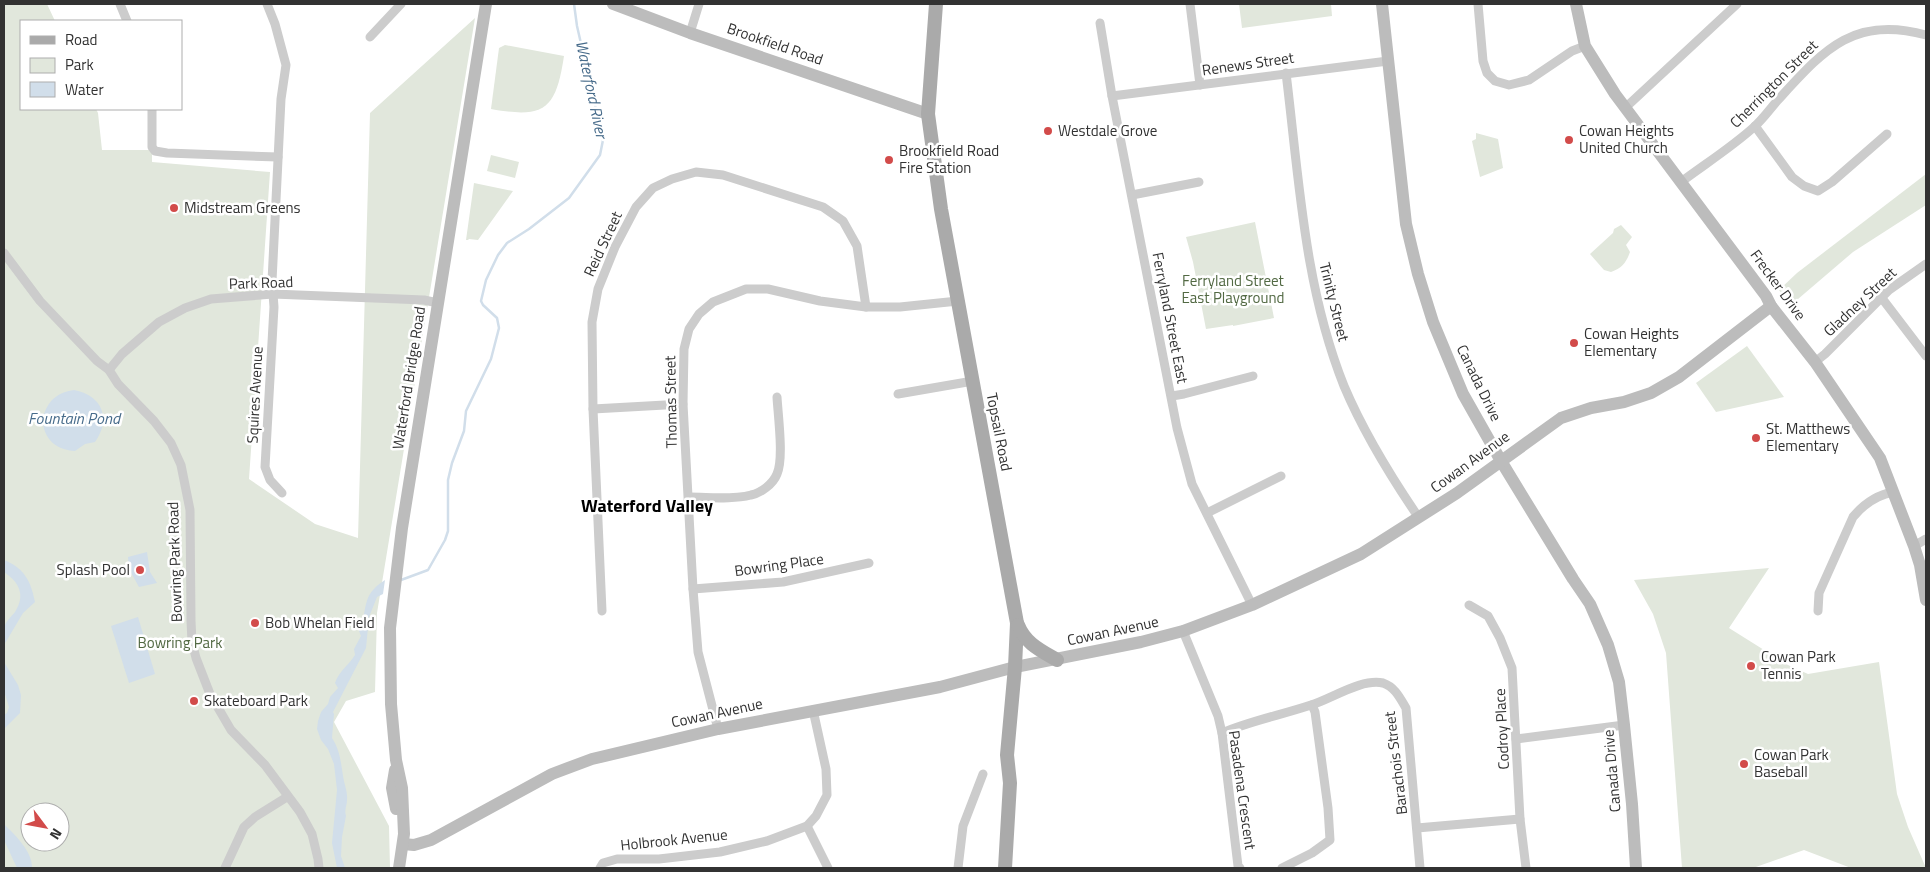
<svg xmlns="http://www.w3.org/2000/svg" width="1930" height="872" font-family="'Titillium Web',sans-serif">
<style>
.green{fill:#e1e7dc;fill-rule:evenodd}
.water{fill:#d1deea}
.lines{fill:none;stroke-linecap:round;stroke-linejoin:round}
.stream{stroke:#d1deea;stroke-width:2.5}
.street{stroke:#ccc;stroke-width:9}
.secondary{stroke:#bcbcbc;stroke-width:12}
.primary{stroke:#aaa;stroke-width:14}
.poi-dot{fill:#d24b4a;stroke:#fff;stroke-width:2}
.labels{text-anchor:middle;stroke-width:5;stroke-linejoin:round;paint-order:stroke}
.street-label{font-size:15px;fill:#323232;stroke:#fff}
.poi-label{font-size:15px;fill:#323232;stroke:#fff;text-anchor:start}
.park-label{font-size:15px;fill:#526943;stroke:#fff}
.water-label{font-size:16px;font-style:italic;fill:#486c8b;stroke:#fff}
.quarter-label{font-size:18px;font-weight:bold;fill:#000;stroke:#fff}
</style>
<rect width="100%" height="100%" fill="#fff"/>
<g class="green">
<path d="M4,4H47L55,21H21V109H96L98,113L102,150H152V162L270,172L249,479L315,524L358,538L370,113L475,18L377,613L375,692L346,701L334,722L389,826L390,868H4ZM30,812H60V842H30Z"/>
<path d="M1239,4H1331L1332,16L1242,28Z"/>
<path d="M505,45L564,56C556,109 545,119 491,109L499,48Z"/>
<path d="M1476,133L1498,139L1503,168L1480,177L1472,141L1476,139Z"/>
<path d="M491,155L519,162L515,178L487,171Z"/>
<path d="M1926,174V205L1853,252L1791,305L1779,290L1797,273Z"/>
<path d="M474,183L513,191L478,240L469,239L468,240H466Z"/>
<path d="M1255,222L1274,318L1233,326V325L1206,329L1193,262L1186,237Z"/>
<path d="M1621,225L1632,237L1626,245L1630,252C1626,263 1622,268 1611,272L1604,270L1590,254L1613,233L1614,229Z"/>
<path d="M1747,346L1784,397L1716,412L1696,383Z"/>
<path d="M1769,568L1729,628L1788,665L1808,674L1879,662L1897,794L1908,827L1926,868H1851L1804,850L1753,868H1682L1666,653L1653,614L1634,580Z"/>
</g>
<g class="water">
<path d="M74,390C102,395 112,419 95,442L85,444L75,451C58,450 45,441 43,423L45,419L44,414C49,399 59,392 74,390Z"/>
<path d="M147,552L150,572L157,583L139,587L129,569L128,557Z"/>
<path d="M4,560C24,568 31,581 35,602L23,613L4,645C4,639 2,630 5,625C7,620 12,616 15,612C26,595 19,582 4,572Z"/>
<path d="M385,580L383,594L377,597L369,617L366,648L333,712L334,714L332,738C340,750 341,763 343,776C344,784 348,792 347,800C347,806 344,810 346,816L342,837L341,856L345,868H337L332,843L337,790L334,764L328,749L321,740L317,729L318,721L321,712L328,704L330,697L338,688L335,683C339,671 349,665 355,655L354,649L361,636L359,631C369,608 360,596 385,580Z"/>
<path d="M138,617L155,674L129,683L111,626Z"/>
<path d="M4,662L18,685L21,695L20,713L4,729V715L7,713L9,707L4,691Z"/>
<path d="M4,824C15,835 33,852 32,868H17L4,840Z"/>
</g>
<g class="lines">
<path class="stream" d="M401,580L428,570L445,540L448,531V480L452,463L464,431L466,411L491,359L499,328L497,318L483,305L481,301L486,280L498,255L507,243L529,229L569,198L600,155L603,140L577,26L574,4"/>
<g class="street">
<path d="M120,4L127,21"/>
<path d="M267,4L275,24L286,65L281,99L272,281L274,307L265,467L270,480L282,493"/>
<path d="M1190,4L1200,85"/>
<path d="M1478,4L1483,61L1487,73L1495,81L1509,85L1529,80L1572,51L1585,46"/>
<path d="M1100,23L1112,96L1177,428L1192,484L1252,605"/>
<path d="M690,33L699,4"/>
<path d="M370,37L401,4"/>
<path d="M1286,73C1299,178 1304,286 1344,386C1363,431 1391,477 1419,518"/>
<path d="M1112,96L1388,61"/>
<path d="M1625,108L1737,4"/>
<path d="M152,109V147L155,151L167,153L278,157"/>
<path d="M1755,126L1792,177L1804,186L1818,191L1832,182L1887,134"/>
<path d="M1681,182C1705,164 1732,147 1754,127C1763,119 1770,109 1777,101C1823,51 1852,15 1926,35"/>
<path d="M1132,195L1199,182"/>
<path d="M4,253L40,301L97,361L109,370L118,384L154,421L171,443L181,465L190,510L191,621L192,642L196,658L210,694L231,730L265,765L300,812L312,834L318,859L319,868"/>
<path d="M1881,297L1926,356"/>
<path d="M1815,362L1825,354L1889,290L1926,264"/>
<path d="M109,370L122,354L159,322L185,308L211,299L273,294L424,300L438,303"/>
<path d="M898,394L973,381"/>
<path d="M1172,396L1184,394L1253,376"/>
<path d="M593,409L683,404"/>
<path d="M689,497C709,497 731,500 751,495C761,493 773,484 777,474C784,459 778,415 777,397"/>
<path d="M1207,513L1281,476"/>
<path d="M1914,546L1926,539"/>
<path d="M693,589L783,582L869,563"/>
<path d="M1469,605L1488,616L1500,638L1512,668L1520,819L1526,868"/>
<path d="M602,611L593,409L592,322L598,289L615,247L636,207L653,188L672,179L696,172L723,175L823,207L843,221L857,246L866,307"/>
<path d="M1818,611L1819,593L1853,517C1863,505 1877,495 1893,492"/>
<path d="M1183,631L1218,716L1222,733L1238,866L1240,868"/>
<path d="M718,729L698,652L693,589L683,404L684,349L689,329L699,314L713,302L746,289H768L820,301L866,307H900L958,301"/>
<path d="M1222,733C1250,721 1281,715 1311,705C1331,699 1362,678 1383,683C1395,687 1400,698 1406,708L1420,868"/>
<path d="M1516,739L1624,725"/>
<path d="M807,826L828,868"/>
<path d="M1417,828L1520,819"/>
<path d="M225,868L244,827L255,817L287,797"/>
<path d="M600,868L603,863L617,859H659L720,852L767,841L807,826L816,816L827,795L826,769L813,710"/>
<path d="M958,868L963,826L983,774"/>
<path d="M1282,868L1312,853L1330,840L1328,808L1315,712L1312,705"/>
</g>
<g class="secondary">
<path d="M613,4L690,33L928,114"/>
<path d="M1382,4L1406,224L1418,274L1433,322L1463,394L1501,461L1573,579L1590,604L1608,645L1619,682L1624,725L1632,804L1636,868"/>
<path d="M1576,4L1585,46L1615,94L1766,296L1771,306L1815,362L1880,458L1914,546L1920,565L1926,600"/>
<path d="M395,770L392,788L396,809"/>
<path d="M403,844L414,845L431,840L552,774L592,759L718,729L940,687L1015,667L1141,642L1183,631L1252,605L1361,554L1457,493L1561,418L1591,408L1624,402L1651,393L1679,377L1771,306"/>
<path d="M399,868L404,834L402,788L396,760L391,704L390,628L402,528L486,4"/>
</g>
<g class="primary">
<path d="M936,4L928,114L941,209L1017,623L1015,667L1007,755L1010,783L1005,868"/>
<path d="M1018,625C1025,643 1040,650 1057,660"/>
</g>
</g>
<g class="poi-dot">
<circle cx="1048" cy="131" r="5"/>
<circle cx="1569" cy="140" r="5"/>
<circle cx="889" cy="160" r="5"/>
<circle cx="174" cy="208" r="5"/>
<circle cx="1574" cy="343" r="5"/>
<circle cx="1756" cy="438" r="5"/>
<circle cx="140" cy="570" r="5"/>
<circle cx="255" cy="623" r="5"/>
<circle cx="1751" cy="666" r="5"/>
<circle cx="194" cy="701" r="5"/>
<circle cx="1744" cy="764" r="5"/>
</g>
<g class="labels">
<g class="street-label">
<text transform="translate(775 44) rotate(19)" y="5">Brookfield Road</text>
<text transform="translate(1248 64) rotate(-8)" y="5">Renews Street</text>
<text transform="translate(1774 84) rotate(-45)" y="5">Cherrington Street</text>
<text transform="translate(603 244) rotate(-65)" y="5">Reid Street</text>
<text transform="translate(261 283) rotate(-2)" y="5">Park Road</text>
<text transform="translate(1778 285) rotate(54)" y="5">Frecker Drive</text>
<text transform="translate(1334 302) rotate(76)" y="5">Trinity Street</text>
<text transform="translate(1860 302) rotate(-43)" y="5">Gladney Street</text>
<text transform="translate(1170 318) rotate(79)" y="5">Ferryland Street East</text>
<text transform="translate(409 378) rotate(-81)" y="5">Waterford Bridge Road</text>
<text transform="translate(1479 383) rotate(64)" y="5">Canada Drive</text>
<text transform="translate(255 395) rotate(-87)" y="5">Squires Avenue</text>
<text transform="translate(671 402) rotate(-91)" y="5">Thomas Street</text>
<text transform="translate(999 432) rotate(79)" y="5">Topsail Road</text>
<text transform="translate(1470 462) rotate(-36)" y="5">Cowan Avenue</text>
<text transform="translate(175 562) rotate(-92)" y="5">Bowring Park Road</text>
<text transform="translate(779 565) rotate(-8)" y="5">Bowring Place</text>
<text transform="translate(1113 631) rotate(-12)" y="5">Cowan Avenue</text>
<text transform="translate(717 713) rotate(-12)" y="5">Cowan Avenue</text>
<text transform="translate(1502 729) rotate(-93)" y="5">Codroy Place</text>
<text transform="translate(1396 763) rotate(-97)" y="5">Barachois Street</text>
<text transform="translate(1612 771) rotate(-95)" y="5">Canada Drive</text>
<text transform="translate(1242 790) rotate(82)" y="5">Pasadena Crescent</text>
<text transform="translate(674 840) rotate(-6)" y="5">Holbrook Avenue</text>
</g>
<g class="poi-label">
<text x="1058" y="136">Westdale Grove</text>
<text x="1579" y="136">Cowan Heights<tspan x="1579" dy="17">United Church</tspan></text>
<text x="899" y="156">Brookfield Road<tspan x="899" dy="17">Fire Station</tspan></text>
<text x="184" y="213">Midstream Greens</text>
<text x="1584" y="339">Cowan Heights<tspan x="1584" dy="17">Elementary</tspan></text>
<text x="1766" y="434">St. Matthews<tspan x="1766" dy="17">Elementary</tspan></text>
<text x="130" y="575" text-anchor="end">Splash Pool</text>
<text x="265" y="628">Bob Whelan Field</text>
<text x="1761" y="662">Cowan Park<tspan x="1761" dy="17">Tennis</tspan></text>
<text x="204" y="706">Skateboard Park</text>
<text x="1754" y="760">Cowan Park<tspan x="1754" dy="17">Baseball</tspan></text>
</g>
<g class="park-label">
<text x="1233" y="286">Ferryland Street<tspan x="1233" dy="17">East Playground</tspan></text>
<text x="180" y="648">Bowring Park</text>
</g>
<g class="water-label">
<text transform="translate(592 89) rotate(78)" y="6">Waterford River</text>
<text x="74" y="424">Fountain Pond</text>
</g>
<g class="quarter-label">
<text x="647" y="512">Waterford Valley</text>
</g>
</g>
<rect width="1930" height="872" fill="none" stroke="#323232" stroke-width="10"/>
<rect x="20" y="20" width="162" height="90" fill="#ffffff" stroke="#adadad"/>
<rect x="30" y="36" width="25" height="8" fill="#aaaaaa" stroke="#adadad"/>
<text x="65" y="45" font-size="15" fill="#323232">Road</text>
<rect x="30" y="58" width="25" height="15" fill="#e1e7dc" stroke="#adadad"/>
<text x="65" y="70" font-size="15" fill="#323232">Park</text>
<rect x="30" y="82" width="25" height="15" fill="#d1deea" stroke="#adadad"/>
<text x="65" y="95" font-size="15" fill="#323232">Water</text>
<g transform="translate(45 827) rotate(122)"><circle r="24" fill="#ffffff" stroke="#adadad"/>
<path d="M0-4L9 19L0 12L-9 19Z" fill="#d24b4a"/>
<text y="-8" font-size="14" font-weight="bold" text-anchor="middle" fill="#323232">N</text>
</g>
</svg>
